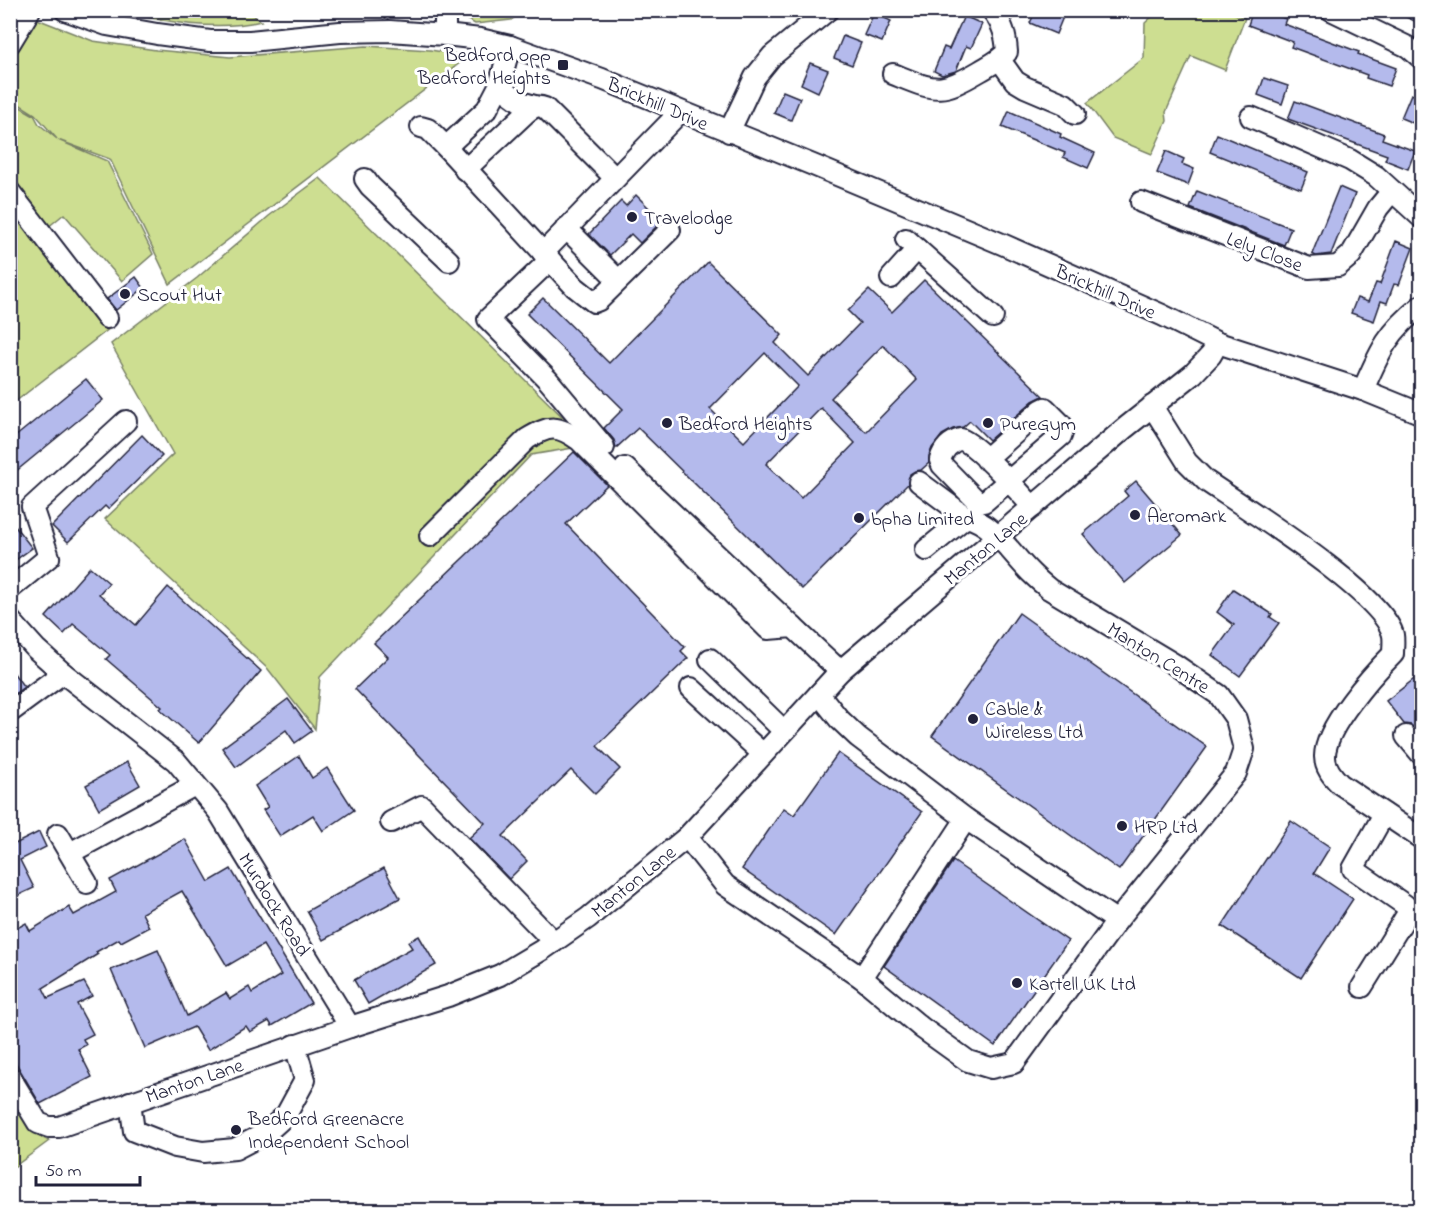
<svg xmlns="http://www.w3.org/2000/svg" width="1432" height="1221" font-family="'Indie Flower',sans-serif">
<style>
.green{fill:#cdde91;stroke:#788066;stroke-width:1.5}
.building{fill:#b4baec;stroke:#22223b;stroke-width:1.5;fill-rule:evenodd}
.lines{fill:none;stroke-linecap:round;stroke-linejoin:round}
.minor-casing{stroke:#22223b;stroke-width:24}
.minor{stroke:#fff;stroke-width:20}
.poi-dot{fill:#22223b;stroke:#fff;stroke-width:2}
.labels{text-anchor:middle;stroke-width:6;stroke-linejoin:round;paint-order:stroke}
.poi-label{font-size:20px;fill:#22223b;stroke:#fff;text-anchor:start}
.street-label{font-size:20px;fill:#22223b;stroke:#fff}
</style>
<rect width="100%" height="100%" fill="#fff"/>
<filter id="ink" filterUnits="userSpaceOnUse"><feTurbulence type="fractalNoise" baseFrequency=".0167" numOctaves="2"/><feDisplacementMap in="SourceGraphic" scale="12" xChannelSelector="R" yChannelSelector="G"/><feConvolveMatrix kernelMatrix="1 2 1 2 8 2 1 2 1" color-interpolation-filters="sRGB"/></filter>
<g filter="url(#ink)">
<g class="green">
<path d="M116,11H247L261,21C213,32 164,21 116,11Z"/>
<path d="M461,11V10L523,11L511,20L475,24L466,19Z"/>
<path d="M1158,11H1228L1245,18L1225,70L1191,56L1166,112L1167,121L1152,154L1113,138L1087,103L1144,58L1145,23Z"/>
<path d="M32,17L93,41L156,50L230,57L366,46L430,50L469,56L170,284L110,159L58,140L107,161L153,254L122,281L64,214L47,228L11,177L10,101L34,115L39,124L57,139L35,114L11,99V54Z"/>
<path d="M320,178L583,437L573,448L531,455L320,677L315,729L268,669L105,519L173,454L111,344L197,278L269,216Z"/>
<path d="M11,203L110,328L11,405Z"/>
<path d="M10,1093C22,1116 24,1130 49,1141L11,1169Z"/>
</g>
<g class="building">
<path d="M1036,10H1048L1063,17L1056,34L1030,23Z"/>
<path d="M1253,10H1263L1286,19L1284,24L1359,52L1358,54L1396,68L1389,86L1366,78L1367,75L1291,47L1293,42L1248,25Z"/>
<path d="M1391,10H1422V17L1419,23Z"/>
<path d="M874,13L891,21L882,42L864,35Z"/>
<path d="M964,16L982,24L971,48L966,46L956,71L942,75L934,71L944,47L949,49Z"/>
<path d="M843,36L861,43L852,65L834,58Z"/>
<path d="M810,63L828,70L818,92L801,84Z"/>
<path d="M1264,78L1288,86L1282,104L1258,95Z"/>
<path d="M783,91L800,98L791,120L774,113Z"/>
<path d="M1411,94L1422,98V117L1418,125L1401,118Z"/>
<path d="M1295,101L1384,134L1382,139L1415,151L1408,169L1385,160L1387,155L1288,119Z"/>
<path d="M1009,111L1061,134L1060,137L1095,153L1088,168L1063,157L1065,153L1002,127Z"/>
<path d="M1217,134L1308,172L1301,189L1210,152Z"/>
<path d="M1166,151L1184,159L1182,164L1194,169L1188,185L1157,173Z"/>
<path d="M1339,187L1355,194L1331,254L1316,256L1312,254Z"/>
<path d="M1197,191L1291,228L1284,245L1190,208Z"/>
<path d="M636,195L662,221L640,243L631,234L610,255L589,234L621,201L626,206Z"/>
<path d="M1396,241L1413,248L1399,285L1394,284L1387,303L1381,301L1374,321L1351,313L1357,298L1368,302L1376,283L1380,284Z"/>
<path d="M708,262L782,335L775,343L808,376L860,323L848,311L869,290L892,312L924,280L1043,396L1033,401L989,440L970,421L963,427L953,429L942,435L932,448L929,456V463L921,470L915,471L910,474L908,484L802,589L638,428L616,448L614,440L604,428L623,409L527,314L543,298L609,363ZM883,345L917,380L866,432L831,398ZM765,353L798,386L744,442L710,409ZM821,408L855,443L801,498L766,464Z"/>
<path d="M136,277L144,288L116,310L107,299Z"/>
<path d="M86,379L103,400L15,472L10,466V441Z"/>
<path d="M142,435L162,456L108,509L105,506L68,542L52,526Z"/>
<path d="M574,452L607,485L566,524L685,647L681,651L688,658L597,746L620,769L595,794L571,770L503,836L527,861L509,879L469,838L485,823L355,689L388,657L374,643Z"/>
<path d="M1136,481L1182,535L1125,583L1083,534L1128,496L1124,491Z"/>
<path d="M10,520L32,548L10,564Z"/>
<path d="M90,567L109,583L99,594L136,625L168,587L261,671L199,743L160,709L162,707L106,659L110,655L73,624L64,634L46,617Z"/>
<path d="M1233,589L1272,614L1270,617L1279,623L1240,676L1212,655L1234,625L1217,612Z"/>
<path d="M1019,613L1207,747L1119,870L932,736Z"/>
<path d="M10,668L24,687L10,697Z"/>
<path d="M1422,673V736L1411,725L1404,724L1386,701Z"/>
<path d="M288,699L312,731L295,743L286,730L236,767L222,748Z"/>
<path d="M838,753L922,812L836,935L742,869L784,808L794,815Z"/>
<path d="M299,756L312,778L327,768L354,810L323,831L313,815L280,836L263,810L268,807L255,786Z"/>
<path d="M127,762L140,785L99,809L86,785Z"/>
<path d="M1291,821L1330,847L1314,873L1353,899L1301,978L1222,926Z"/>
<path d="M39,832L46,847L20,860L34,888L10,899V840L13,845Z"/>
<path d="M185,839L209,882L231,869L311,1003L272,1026L269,1021L250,1032L246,1026L208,1050L194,1027L145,1048L111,970L158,950L187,1016L226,993L230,999L249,987L252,993L281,975L263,945L227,966L182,891L142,913L149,927L121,942L119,939L96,952L98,954L43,988L48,998L84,982L92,996L77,1004L93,1034L83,1039L86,1045L78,1049L92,1077L40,1104L10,1053V932L26,923L30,931L69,907L74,915L116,892L110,880Z"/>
<path d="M953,861L1068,941L995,1046L884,966Z"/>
<path d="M384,868L400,898L323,940L307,911Z"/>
<path d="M419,936L436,965L368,1004L354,980L412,948L408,942Z"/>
</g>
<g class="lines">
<defs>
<g id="minor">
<path d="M65,10L107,25L157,34L210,41H250L340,32L390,31L445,35L480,39L510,46L602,79L813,165L1002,244L1162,315L1218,343L1363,390L1422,414"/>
<path d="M1331,10L1408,47L1422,59"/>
<path d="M445,35V10"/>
<path d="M10,43L30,10"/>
<path d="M1000,60L1015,81L1025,87L1065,104L1075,114"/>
<path d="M893,74C936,91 939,95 980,71C990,65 999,61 1007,52C1006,36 1003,24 992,10"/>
<path d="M499,86L521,102L535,106"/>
<path d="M1251,117L1350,160L1376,176L1422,218"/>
<path d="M421,127L428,129L446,147L575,287L594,302L599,300L670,230"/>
<path d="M729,132L755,77L772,56L828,10"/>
<path d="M446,147L487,109L499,86L510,46"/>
<path d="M465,170L527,112C534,107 537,105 545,108L615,178"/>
<path d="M365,179L370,186L449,261"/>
<path d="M10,192L107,318"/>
<path d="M1141,202L1309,268L1338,266L1351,255L1378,208L1392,191"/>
<path d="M566,228L618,280"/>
<path d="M906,239L993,317"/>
<path d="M543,253L680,112"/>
<path d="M550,260L488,319L548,380L604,447"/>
<path d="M891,278L917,249"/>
<path d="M1363,390C1380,351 1387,333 1422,305"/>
<path d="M1152,406L1187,462L1206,481C1244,507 1384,594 1393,635C1394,641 1393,648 1393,654C1373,674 1324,728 1325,757C1325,768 1333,777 1340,784L1422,839"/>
<path d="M986,459L1041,410L1045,408L1061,424L1063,430L1061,436L984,502H978L942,465L940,460C943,450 950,442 961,439C980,447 1017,490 1033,507"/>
<path d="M625,468L793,627"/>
<path d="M919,482L966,517"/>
<path d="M430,536L527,439C550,425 557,425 579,440L768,629L793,627L840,671"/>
<path d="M926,550L966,517C994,523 1011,554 1031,573C1037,579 1043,584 1049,589L1174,664L1219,695L1236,719L1244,749L1236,773L1117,921"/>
<path d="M10,589L49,557L32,507L126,421"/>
<path d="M10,620L36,649L63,673L176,761L218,811L350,1027"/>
<path d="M710,659L784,731"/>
<path d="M691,688L763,754"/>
<path d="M10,712L63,673"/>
<path d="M1406,736L1422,755"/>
<path d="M391,822L422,806L554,942"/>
<path d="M58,834L87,883"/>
<path d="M687,837L725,885L862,978L922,1028L968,1061L991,1068L1014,1063L1117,921L966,819L858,737L839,719L819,694"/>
<path d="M70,853L195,785"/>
<path d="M862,978L966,819"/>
<path d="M1362,987L1408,913L1405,905L1353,869L1384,814"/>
<path d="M10,1077L38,1123L49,1127H59L350,1027L448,996L500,975L542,950L588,918L687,837L840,671L1125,428L1193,374L1211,355L1218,343"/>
<path d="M130,1102L134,1131L175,1147L203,1152L235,1149L266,1133L286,1115L305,1080L295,1045"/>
</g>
</defs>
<use href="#minor" class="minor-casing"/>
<use href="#minor" class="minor"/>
</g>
</g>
<g class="poi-dot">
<rect x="557" y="59" width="12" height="12" rx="3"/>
<circle cx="632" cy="217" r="6"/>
<circle cx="125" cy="294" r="6"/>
<circle cx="667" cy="423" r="6"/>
<circle cx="988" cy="423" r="6"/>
<circle cx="1135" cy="515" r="6"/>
<circle cx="859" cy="518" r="6"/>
<circle cx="973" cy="719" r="6"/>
<circle cx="1122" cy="826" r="6"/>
<circle cx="1017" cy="983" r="6"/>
<circle cx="236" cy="1130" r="6"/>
</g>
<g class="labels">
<g class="poi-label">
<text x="551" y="61" text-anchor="end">Bedford opp<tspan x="551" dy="23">Bedford Heights</tspan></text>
<text x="644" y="224">Travelodge</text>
<text x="137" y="301">Scout Hut</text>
<text x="679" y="430">Bedford Heights</text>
<text x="1000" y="430">PureGym</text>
<text x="1147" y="522">Aeromark</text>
<text x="871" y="525">bpha Limited</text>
<text x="985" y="715">Cable &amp;<tspan x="985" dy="23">Wireless Ltd</tspan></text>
<text x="1134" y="833">HRP Ltd</text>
<text x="1029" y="990">Kartell UK Ltd</text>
<text x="248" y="1125">Bedford Greenacre<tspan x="248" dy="23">Independent School</tspan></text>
</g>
<g class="street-label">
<text transform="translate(658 103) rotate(23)" y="7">Brickhill Drive</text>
<text transform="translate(1265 251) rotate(21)" y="7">Lely Close</text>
<text transform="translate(1106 291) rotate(24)" y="7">Brickhill Drive</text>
<text transform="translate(985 548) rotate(-40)" y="7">Manton Lane</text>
<text transform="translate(1159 657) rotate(32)" y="7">Manton Centre</text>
<text transform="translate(633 881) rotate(-39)" y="7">Manton Lane</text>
<text transform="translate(275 904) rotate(58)" y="7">Murdock Road</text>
<text transform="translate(194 1080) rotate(-19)" y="7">Manton Lane</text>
</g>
</g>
<rect width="1432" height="1221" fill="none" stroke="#fff" stroke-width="36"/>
<rect x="18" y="18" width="1396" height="1185" fill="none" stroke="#22223b" stroke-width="2" filter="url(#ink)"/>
<path d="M36 1176v9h104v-9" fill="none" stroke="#22223b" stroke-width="3"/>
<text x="45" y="1176" font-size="18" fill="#22223b" stroke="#ffffff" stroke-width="4.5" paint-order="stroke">50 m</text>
</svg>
